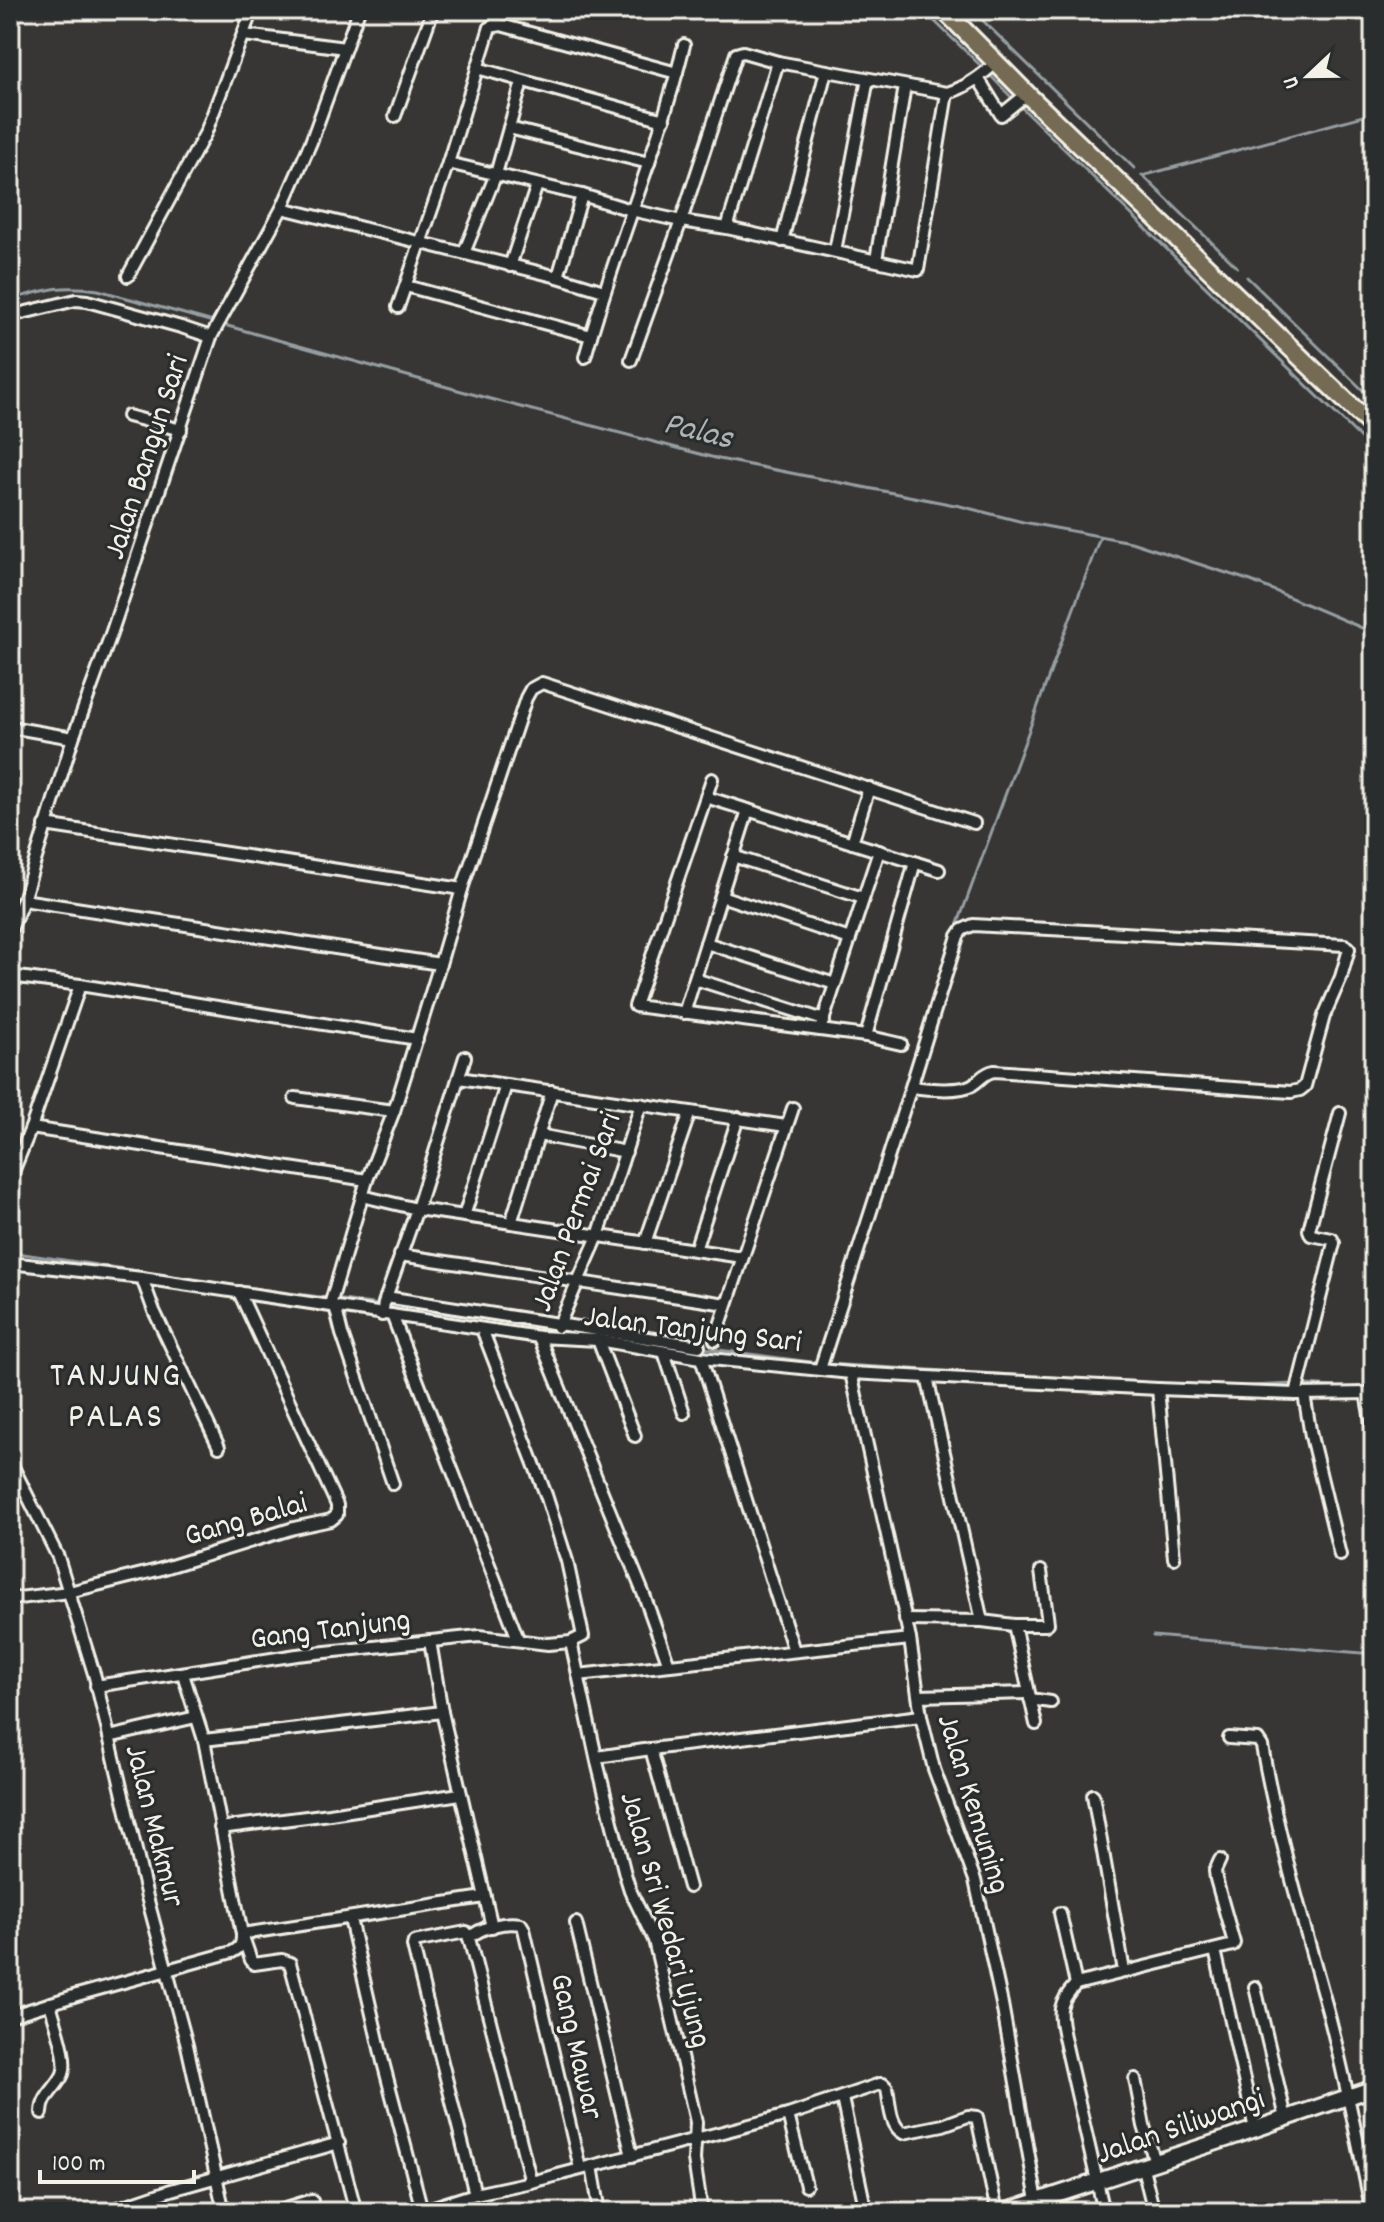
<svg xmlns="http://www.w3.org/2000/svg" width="1384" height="2222" font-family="Dekko,sans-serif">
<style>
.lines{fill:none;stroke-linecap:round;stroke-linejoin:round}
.stream{stroke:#969ea2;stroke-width:3}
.street-casing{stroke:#f4f1e8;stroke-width:16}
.secondary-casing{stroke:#f4f1e8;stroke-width:20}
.primary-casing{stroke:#f4f1e8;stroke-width:22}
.street{stroke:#2a2d2e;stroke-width:10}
.secondary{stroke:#2a2d2e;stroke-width:14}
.primary{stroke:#746b52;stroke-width:16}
.labels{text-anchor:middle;stroke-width:6;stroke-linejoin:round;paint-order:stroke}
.street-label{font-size:32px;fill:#f4f1e8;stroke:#2a2d2e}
.water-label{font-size:34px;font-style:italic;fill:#aeb3b4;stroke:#2a2d2e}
.quarter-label{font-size:36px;letter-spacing:2px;fill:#f4f1e8;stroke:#2a2d2e}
</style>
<rect width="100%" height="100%" fill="#373635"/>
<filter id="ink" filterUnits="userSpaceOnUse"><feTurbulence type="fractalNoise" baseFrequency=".0125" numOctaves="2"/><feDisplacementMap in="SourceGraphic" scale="16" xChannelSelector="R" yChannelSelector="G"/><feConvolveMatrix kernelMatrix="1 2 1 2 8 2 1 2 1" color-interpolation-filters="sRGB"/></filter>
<g filter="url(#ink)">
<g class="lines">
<g class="stream">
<path d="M923,10L983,68"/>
<path d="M972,10L1134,168"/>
<path d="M989,74L1014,100"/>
<path d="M1019,105L1374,451"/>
<path d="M1142,175L1237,267"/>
<path d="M1142,176L1374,113"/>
<path d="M1247,277L1374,401"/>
<path d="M10,300C45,290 61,284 98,290L483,397L719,459L960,506L1023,522L1131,542L1251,581L1374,633"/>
<path d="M870,1198L950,945L1100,537"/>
<path d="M10,1252L238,1286L537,1326"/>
<path d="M703,1348L819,1363"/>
<path d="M826,1364L1097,1380"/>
<path d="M1106,1381L1162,1384"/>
<path d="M1305,1385L1347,1388L1374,1385"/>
<path d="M1230,1387L1294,1384"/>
<path d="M1153,1636L1374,1654"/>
</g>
<defs>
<g id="street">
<path d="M493,25L497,10"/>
<path d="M244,35L345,48"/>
<path d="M477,68L664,120"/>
<path d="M978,78L1001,115L1027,94"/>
<path d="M395,116L433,10"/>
<path d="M509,128L649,163"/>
<path d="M448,163L582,195L631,210L681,221L727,228L918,270L947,93"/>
<path d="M282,208L558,277L604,291"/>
<path d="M727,228L778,62"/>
<path d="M782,241L826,71"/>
<path d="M835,251L868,79"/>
<path d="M464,253L496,174L522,82"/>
<path d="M876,260L905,86"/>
<path d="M510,266L537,185"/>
<path d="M128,276L206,132L252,10"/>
<path d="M558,277L582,195"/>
<path d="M406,286L591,336"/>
<path d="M398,307L448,163L490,27L501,25L677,73"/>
<path d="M10,316L76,300L87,301L181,327L211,337"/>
<path d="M585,357C614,251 658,151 684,45"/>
<path d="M631,360L681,221L736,54L743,52L778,62L947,93C966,88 982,75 997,62"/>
<path d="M128,416L181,430"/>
<path d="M10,727L73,738"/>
<path d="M712,779L635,1006L866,1036L901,1044"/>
<path d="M706,797L939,870"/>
<path d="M45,825L462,889L440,964L394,1111L367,1180L330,1305"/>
<path d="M852,843L869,788"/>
<path d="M733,856L863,898"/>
<path d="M462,889L526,698L531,689L542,683L974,823"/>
<path d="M721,896L850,939"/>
<path d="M23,900L440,964"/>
<path d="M10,932L23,900L73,738L111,634L211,337L282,208L311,142L359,10"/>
<path d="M706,943L835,984"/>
<path d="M10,976L80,985L417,1039"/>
<path d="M695,979L824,1020"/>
<path d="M684,1013L748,810"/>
<path d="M820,1030L879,851"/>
<path d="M866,1036L915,862"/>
<path d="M459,1078L786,1126"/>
<path d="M295,1098L394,1111"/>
<path d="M31,1128L80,985"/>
<path d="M539,1135L626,1152"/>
<path d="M10,1179L31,1128L367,1180"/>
<path d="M362,1196L417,1209L742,1257"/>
<path d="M464,1216L506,1085"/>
<path d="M511,1223L552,1091"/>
<path d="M645,1243L690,1112"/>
<path d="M695,1250L738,1118"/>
<path d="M400,1255L726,1304"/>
<path d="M10,1263L142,1278L539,1337L598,1340L701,1358L851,1373L1158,1389L1296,1394L1374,1393"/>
<path d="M142,1278L154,1311L219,1447"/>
<path d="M386,1297L699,1346"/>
<path d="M335,1306L342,1334L393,1484"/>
<path d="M382,1315L384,1303L417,1209L465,1057"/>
<path d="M392,1315L518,1639"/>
<path d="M558,1327L598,1236L641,1104"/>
<path d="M539,1337L644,1595L669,1665"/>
<path d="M598,1340L635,1436"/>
<path d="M715,1340L793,1108"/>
<path d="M664,1352L684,1413"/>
<path d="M701,1358L794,1651"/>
<path d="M820,1369L911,1087C926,1089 960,1092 972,1085C981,1080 983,1073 994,1071L1291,1092L1300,1090L1305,1086L1324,1016L1341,977L1349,949L1345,945L973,925L962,930L958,936L911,1087"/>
<path d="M851,1373L910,1639L921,1716L934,1769L975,1880L1002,2004L1037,2201"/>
<path d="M927,1377L982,1621"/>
<path d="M1158,1389L1174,1558"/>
<path d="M1366,1393L1374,1436"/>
<path d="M1296,1394L1334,1243L1332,1239L1311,1235L1309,1230L1340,1113"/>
<path d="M1304,1394L1311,1436L1340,1555"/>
<path d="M10,1461L58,1557L95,1677L147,1897L187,2045L224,2212"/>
<path d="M10,1599L69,1592L158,1570L294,1528L331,1520L337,1515V1505L239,1292"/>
<path d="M905,1620L982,1621L1014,1625H1045L1048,1623L1041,1571"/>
<path d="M1014,1625L1036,1724"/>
<path d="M430,1641L442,1712L492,1927"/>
<path d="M571,1642L598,1766L625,1874L630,1890L654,1940L685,2074L696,2122L694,2160L702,2212"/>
<path d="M183,1674L204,1740L242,1934L251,1960L254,1964L282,1960L290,1963L356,2212"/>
<path d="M578,1675L910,1639"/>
<path d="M96,1686L297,1655L479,1636L548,1644L571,1642L583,1636L567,1561L546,1495L482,1329"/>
<path d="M919,1696L1028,1693"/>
<path d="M1030,1699L1051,1702"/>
<path d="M109,1737L196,1717"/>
<path d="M1229,1738L1258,1740L1262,1746C1278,1836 1303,1921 1327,2008C1345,2075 1358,2144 1372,2212"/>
<path d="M204,1740L442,1712"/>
<path d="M651,1749L689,1887"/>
<path d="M597,1757L651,1749L921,1716"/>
<path d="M1093,1795L1124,1971"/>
<path d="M220,1828L330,1814L460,1794"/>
<path d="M1060,1913L1076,1984"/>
<path d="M350,1919L383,2062L422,2210"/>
<path d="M576,1923L632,2156"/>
<path d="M242,1934L484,1897"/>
<path d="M469,1938L466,1932L414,1942L413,1946L475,2194"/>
<path d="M1215,1950L1255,2129"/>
<path d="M1255,1987L1286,2118"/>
<path d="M10,2016L77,1995L232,1952C240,1948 242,1945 242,1936"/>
<path d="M1135,2079L1144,2126L1155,2162"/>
<path d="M842,2098L866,2212"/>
<path d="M42,2113C42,2096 57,2088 63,2074C69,2058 54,2020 50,2003"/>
<path d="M788,2115L806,2186"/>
<path d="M592,2166L600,2212"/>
<path d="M1143,2168L1154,2212"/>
<path d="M531,2182L469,1938C481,1927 505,1921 521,1924L524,1929L580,2168"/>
<path d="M106,2212L171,2190L339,2143"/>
<path d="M273,2212L312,2200"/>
<path d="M418,2212L475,2194L531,2182L788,2115L880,2084H883L887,2088C890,2103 889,2125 903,2133L943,2125L968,2116L977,2117L997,2212"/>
<path d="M1104,2212L1064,2037C1059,2012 1057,2004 1076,1984L1233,1945L1234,1943L1216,1879L1215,1871L1220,1860"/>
</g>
<path id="secondary" d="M1004,2212L1229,2138L1374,2088"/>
<path id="primary" d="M944,10L1032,99L1374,428"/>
</defs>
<use href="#street" class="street-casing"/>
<use href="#secondary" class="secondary-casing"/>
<use href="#primary" class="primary-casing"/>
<use href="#street" class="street"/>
<use href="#secondary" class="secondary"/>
<use href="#primary" class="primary"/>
</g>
</g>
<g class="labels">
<g class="street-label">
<text transform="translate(144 456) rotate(-72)" y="11">Jalan Bangun Sari</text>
<text transform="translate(574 1211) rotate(-70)" y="11">Jalan Permai Sari</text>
<text transform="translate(693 1327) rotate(7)" y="11">Jalan Tanjung Sari</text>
<text transform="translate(245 1517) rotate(-16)" y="11">Gang Balai</text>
<text transform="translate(330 1627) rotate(-7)" y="11">Gang Tanjung</text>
<text transform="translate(976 1803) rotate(73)" y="11">Jalan Kemuning</text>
<text transform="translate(157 1825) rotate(76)" y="11">Jalan Makmur</text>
<text transform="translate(668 1919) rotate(74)" y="11">Jalan Sri Wedari Ujung</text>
<text transform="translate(579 2046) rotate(77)" y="11">Gang Mawar</text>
<text transform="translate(1180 2124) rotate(-19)" y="11">Jalan Siliwangi</text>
</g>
<g class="water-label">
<text transform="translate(699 428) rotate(14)" y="12">Palas</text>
</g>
<g class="quarter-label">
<text x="116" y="1385">TANJUNG<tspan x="116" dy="41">PALAS</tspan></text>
</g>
</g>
<rect width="1384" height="2222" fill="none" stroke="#2a2d2e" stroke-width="40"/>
<rect x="20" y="20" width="1344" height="2182" fill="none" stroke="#f4f1e8" stroke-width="3" filter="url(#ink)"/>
<g transform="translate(1308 76) rotate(248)" stroke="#2a2d2e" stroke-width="6" paint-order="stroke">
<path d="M0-6L14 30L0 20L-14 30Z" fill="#f4f1e8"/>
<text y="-12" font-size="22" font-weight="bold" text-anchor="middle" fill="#f4f1e8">U</text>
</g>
<path d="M40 2170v12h154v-12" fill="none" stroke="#f4f1e8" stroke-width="4"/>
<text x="52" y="2170" font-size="24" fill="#f4f1e8" stroke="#2a2d2e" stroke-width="6" paint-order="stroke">100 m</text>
</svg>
